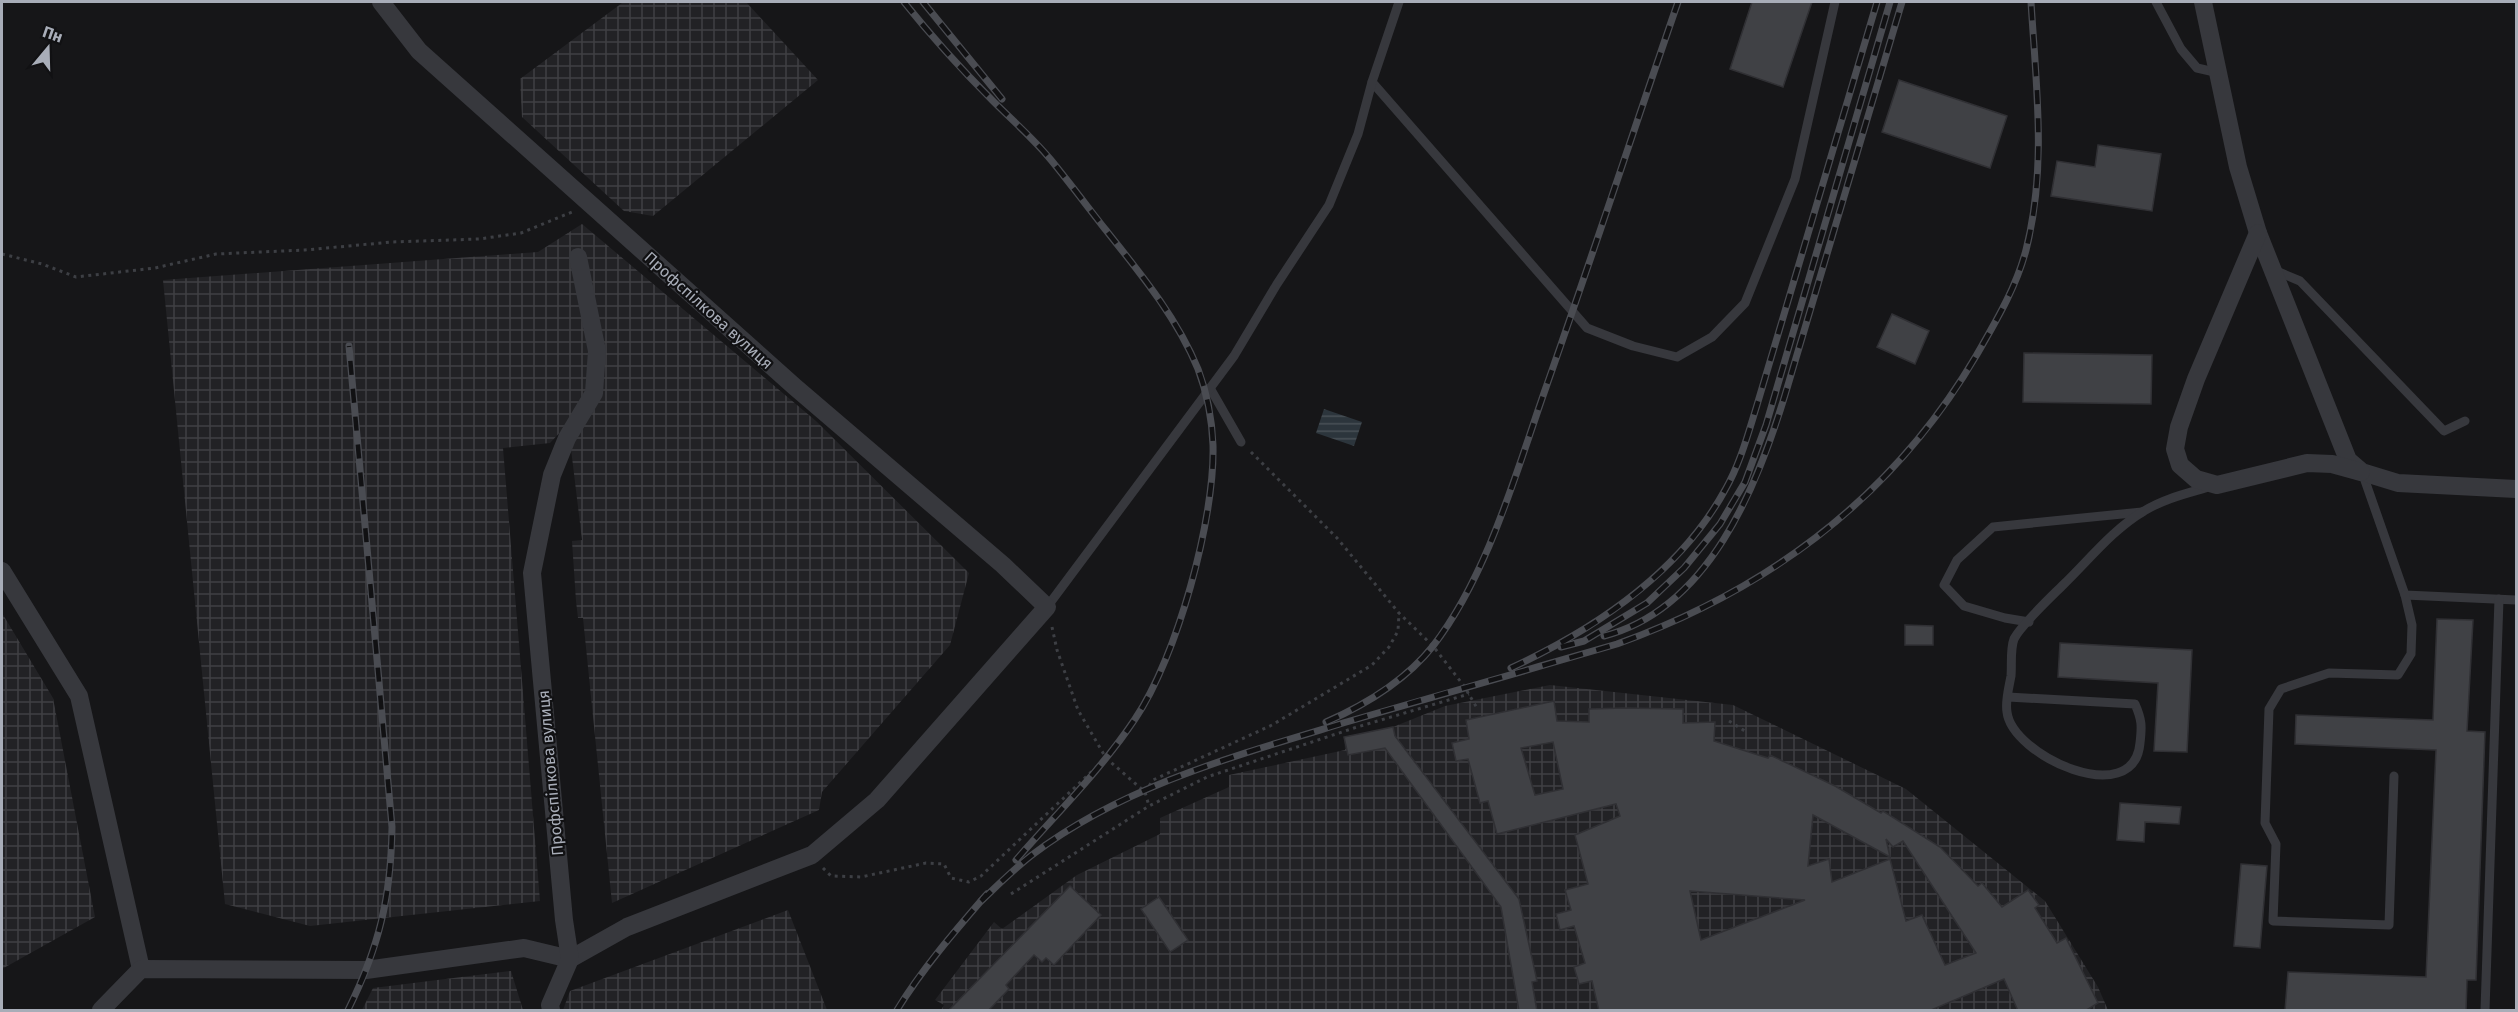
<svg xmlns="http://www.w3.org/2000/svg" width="2518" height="1012" font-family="'Fira Sans',sans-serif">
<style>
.industrial{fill:url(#industrial-grid)}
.water{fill:url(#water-rules)}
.building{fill:#404145;stroke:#303034;stroke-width:1.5;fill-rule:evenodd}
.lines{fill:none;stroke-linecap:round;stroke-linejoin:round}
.path{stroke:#3d3f44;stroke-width:3;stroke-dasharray:3 4.5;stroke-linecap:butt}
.service{stroke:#37383d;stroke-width:9}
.minor{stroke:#37383d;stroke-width:18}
.rail-casing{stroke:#4a4c52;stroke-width:7}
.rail{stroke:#111113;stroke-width:4.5;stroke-dasharray:14;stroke-linecap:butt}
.labels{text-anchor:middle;stroke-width:4.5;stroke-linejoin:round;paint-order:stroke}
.street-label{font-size:16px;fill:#a8adb8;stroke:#111113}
</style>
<defs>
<pattern id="industrial-grid" width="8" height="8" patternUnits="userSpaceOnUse" patternTransform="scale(1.5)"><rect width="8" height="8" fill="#222225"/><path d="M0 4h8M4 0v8" fill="none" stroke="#3f3f43"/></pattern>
<pattern id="water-rules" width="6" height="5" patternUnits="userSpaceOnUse" patternTransform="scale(1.5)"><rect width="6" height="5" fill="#2c353c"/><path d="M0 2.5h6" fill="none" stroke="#485056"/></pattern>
</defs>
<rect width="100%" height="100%" fill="#161618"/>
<g class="industrial">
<path d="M630,2H746L818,80L653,216L624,211L522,117L520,79L622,3Z"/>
<path d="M582,224L816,421L969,573L950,645L822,792L819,810L612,903L583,618H578L576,601L572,541L582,540L568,424L550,443L503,448L540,901L310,926L225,904L163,280L538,252Z"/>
<path d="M2,613L53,698L95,917L2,969Z"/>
<path d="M1550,685L1733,705L1906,789L2045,901L2098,987L2108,1010H941L944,1005L935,1000L994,922L1002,929L1077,875L1160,834V818L1229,787V775L1345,750L1344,737L1393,727L1445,706Z"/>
<path d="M788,910L827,1010H563L570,991Z"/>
<path d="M511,971L523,1010H362L373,988Z"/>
</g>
<path class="water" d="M1324,409L1362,422L1354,446L1316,433Z"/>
<g class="building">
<path d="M1752,2H1812L1783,87L1730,69Z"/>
<path d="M1899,80L2007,116L1990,168L1882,132Z"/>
<path d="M2098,145L2161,154L2152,211L2051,196L2057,161L2095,167Z"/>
<path d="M1892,314L1929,331L1915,364L1877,347Z"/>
<path d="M2024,353L2152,355L2151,404L2023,402Z"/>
<path d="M2437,619L2473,620L2467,731L2485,732L2476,980H2467L2466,1011H2285L2288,972L2426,977L2436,750L2295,744L2296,715L2433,720Z"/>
<path d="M1905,625L1933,626V645H1905Z"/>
<path d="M2060,643L2192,650L2187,752L2154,751L2158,683L2058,677Z"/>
<path d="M1554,701L1557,721L1589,722V709L1624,708L1683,709V723L1715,722L1714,741L1768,758L1770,755L1835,786L1881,813L1883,811L1940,847L1978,886L1982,883L2002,907L2028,890L2039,905L2035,908L2057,943L2066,938L2098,1003L2085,1011H2018L2004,979L1929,1011H1599L1592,981L1579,984L1574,967L1585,963L1574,926L1560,930L1556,914L1571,910L1565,890L1588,884L1575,835L1620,816L1616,804L1497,834L1488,801L1480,803L1468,759L1456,761L1452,743L1469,739L1466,720ZM1553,742L1563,789L1535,795L1521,748ZM1813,815L1890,857L1886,839L1893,847L1903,841L1976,953L1945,965L1922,915L1906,921L1890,859L1832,882L1829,859L1808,866ZM1690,891L1805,900L1701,940Z"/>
<path d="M1393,727L1395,736L1519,899L1537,981L1532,982L1537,1011H1519L1501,907L1385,748L1348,755L1344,737Z"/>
<path d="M2120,803L2181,807L2179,824L2145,822L2144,842L2117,840Z"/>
<path d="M2241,864L2267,866L2260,948L2234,946Z"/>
<path d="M1070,886L1101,915L1054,965L1046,958L1042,962L1034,955L1006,985L1009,989L988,1011H948Z"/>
<path d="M1159,897L1188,940L1170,952L1141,909Z"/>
</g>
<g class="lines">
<g class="path">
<path d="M2,254L42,264L76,277L155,268L216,254L305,250L392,242L479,239L521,233L572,212"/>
<path d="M1251,452L1337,538L1399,613L1433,646L1464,686L1477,708"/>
<path d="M1052,627L1057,650L1078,710L1106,758L1145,792L1149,806"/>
<path d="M1729,721L1748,733"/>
<path d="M1145,792L1153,780L1272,725L1372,665L1389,647L1398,631L1399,613"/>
<path d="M823,868L831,876L861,877L926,863L944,864L951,878L969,882L981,876L1106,758"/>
<path d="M1011,894L1149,806L1207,777L1354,728L1469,694"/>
</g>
<g class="service">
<path d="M2156,2L2181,49L2197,68L2219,73"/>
<path d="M1372,82L1587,328L1633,346L1677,357L1712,337L1745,303L1795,179L1835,2"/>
<path d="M2274,270L2300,281L2444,431L2465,421"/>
<path d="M1210,388L1241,442"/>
<path d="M2362,472L2405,595L2516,600"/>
<path d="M1047,607L1234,356L1277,284L1329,205L1358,134L1372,82L1399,2"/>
<path d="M2029,622L2005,618L1964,606L1944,585L1957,560L1993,527L2142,512"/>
<path d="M2008,697L2135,704C2142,720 2142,726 2140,743C2134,811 2012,756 2007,712C2005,701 2009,687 2011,676C2012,665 2010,649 2014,639C2020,626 2052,596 2063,585C2088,561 2113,529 2144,511C2165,498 2189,493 2212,486"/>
<path d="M2394,776L2389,925L2273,921L2276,844L2265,823L2269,709L2281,689L2329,673L2398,675L2411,654L2412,625L2405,595"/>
<path d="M2485,1010L2499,599"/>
</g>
<g class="minor">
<path d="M2203,2L2238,167L2258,233L2348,460L2362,472L2398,483L2516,489"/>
<path d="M2258,233L2196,379L2179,427L2175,449L2180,465L2196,479L2217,485L2307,463L2332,464L2361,472"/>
<path d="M2,571L79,696L141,969"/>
<path d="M101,1010L141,969L366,970L524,948L570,959L627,927L812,855L877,800L1047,607L1003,565L795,387L419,51L381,2"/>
<path d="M551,1010L550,1005L570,959L564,920L532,573L552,475L567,438L594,393L597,351L578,257"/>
</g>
<defs>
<g id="rail">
<path d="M904,2C932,37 962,70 993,101C1012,120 1034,139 1051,160C1069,182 1087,206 1105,229C1140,273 1176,316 1198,369C1207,393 1212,419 1213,445C1215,519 1177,657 1135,719C1101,770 1056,814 1016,860"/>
<path d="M923,2L1002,99"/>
<path d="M1604,636C1709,609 1757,487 1785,395L1902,2"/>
<path d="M1561,647L1584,641L1647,603L1684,568L1720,524L1745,482L1766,425L1890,2"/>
<path d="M1511,668C1595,629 1679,574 1725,490C1740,464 1748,434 1757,405L1877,2"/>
<path d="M1326,722C1365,705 1406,680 1433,646C1487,576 1515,476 1544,393C1590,263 1633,132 1678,2"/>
<path d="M981,901C998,885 1014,869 1032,855C1124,785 1241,754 1350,721C1438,695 1528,670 1617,644C1770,589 1893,497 1976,356C1996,321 2016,288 2026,250C2047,168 2036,84 2031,2"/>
<path d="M348,1010C379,947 391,898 392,827L349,346"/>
<path d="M897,1010C922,969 955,931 987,894"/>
</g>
</defs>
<use href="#rail" class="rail-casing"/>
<use href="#rail" class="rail"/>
</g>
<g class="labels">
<g class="street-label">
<text transform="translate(709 310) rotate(42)" y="6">Профспілкова вулиця</text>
<text transform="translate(550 773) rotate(-95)" y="6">Профспілкова вулиця</text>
</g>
</g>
<rect width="2518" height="1012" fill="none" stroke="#a8adb8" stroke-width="6"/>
<g transform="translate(48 48) rotate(19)" stroke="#111113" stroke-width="4.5" paint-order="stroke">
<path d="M0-4.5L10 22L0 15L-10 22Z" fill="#a8adb8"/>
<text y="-9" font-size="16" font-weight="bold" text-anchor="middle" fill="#a8adb8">Пн</text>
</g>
</svg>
